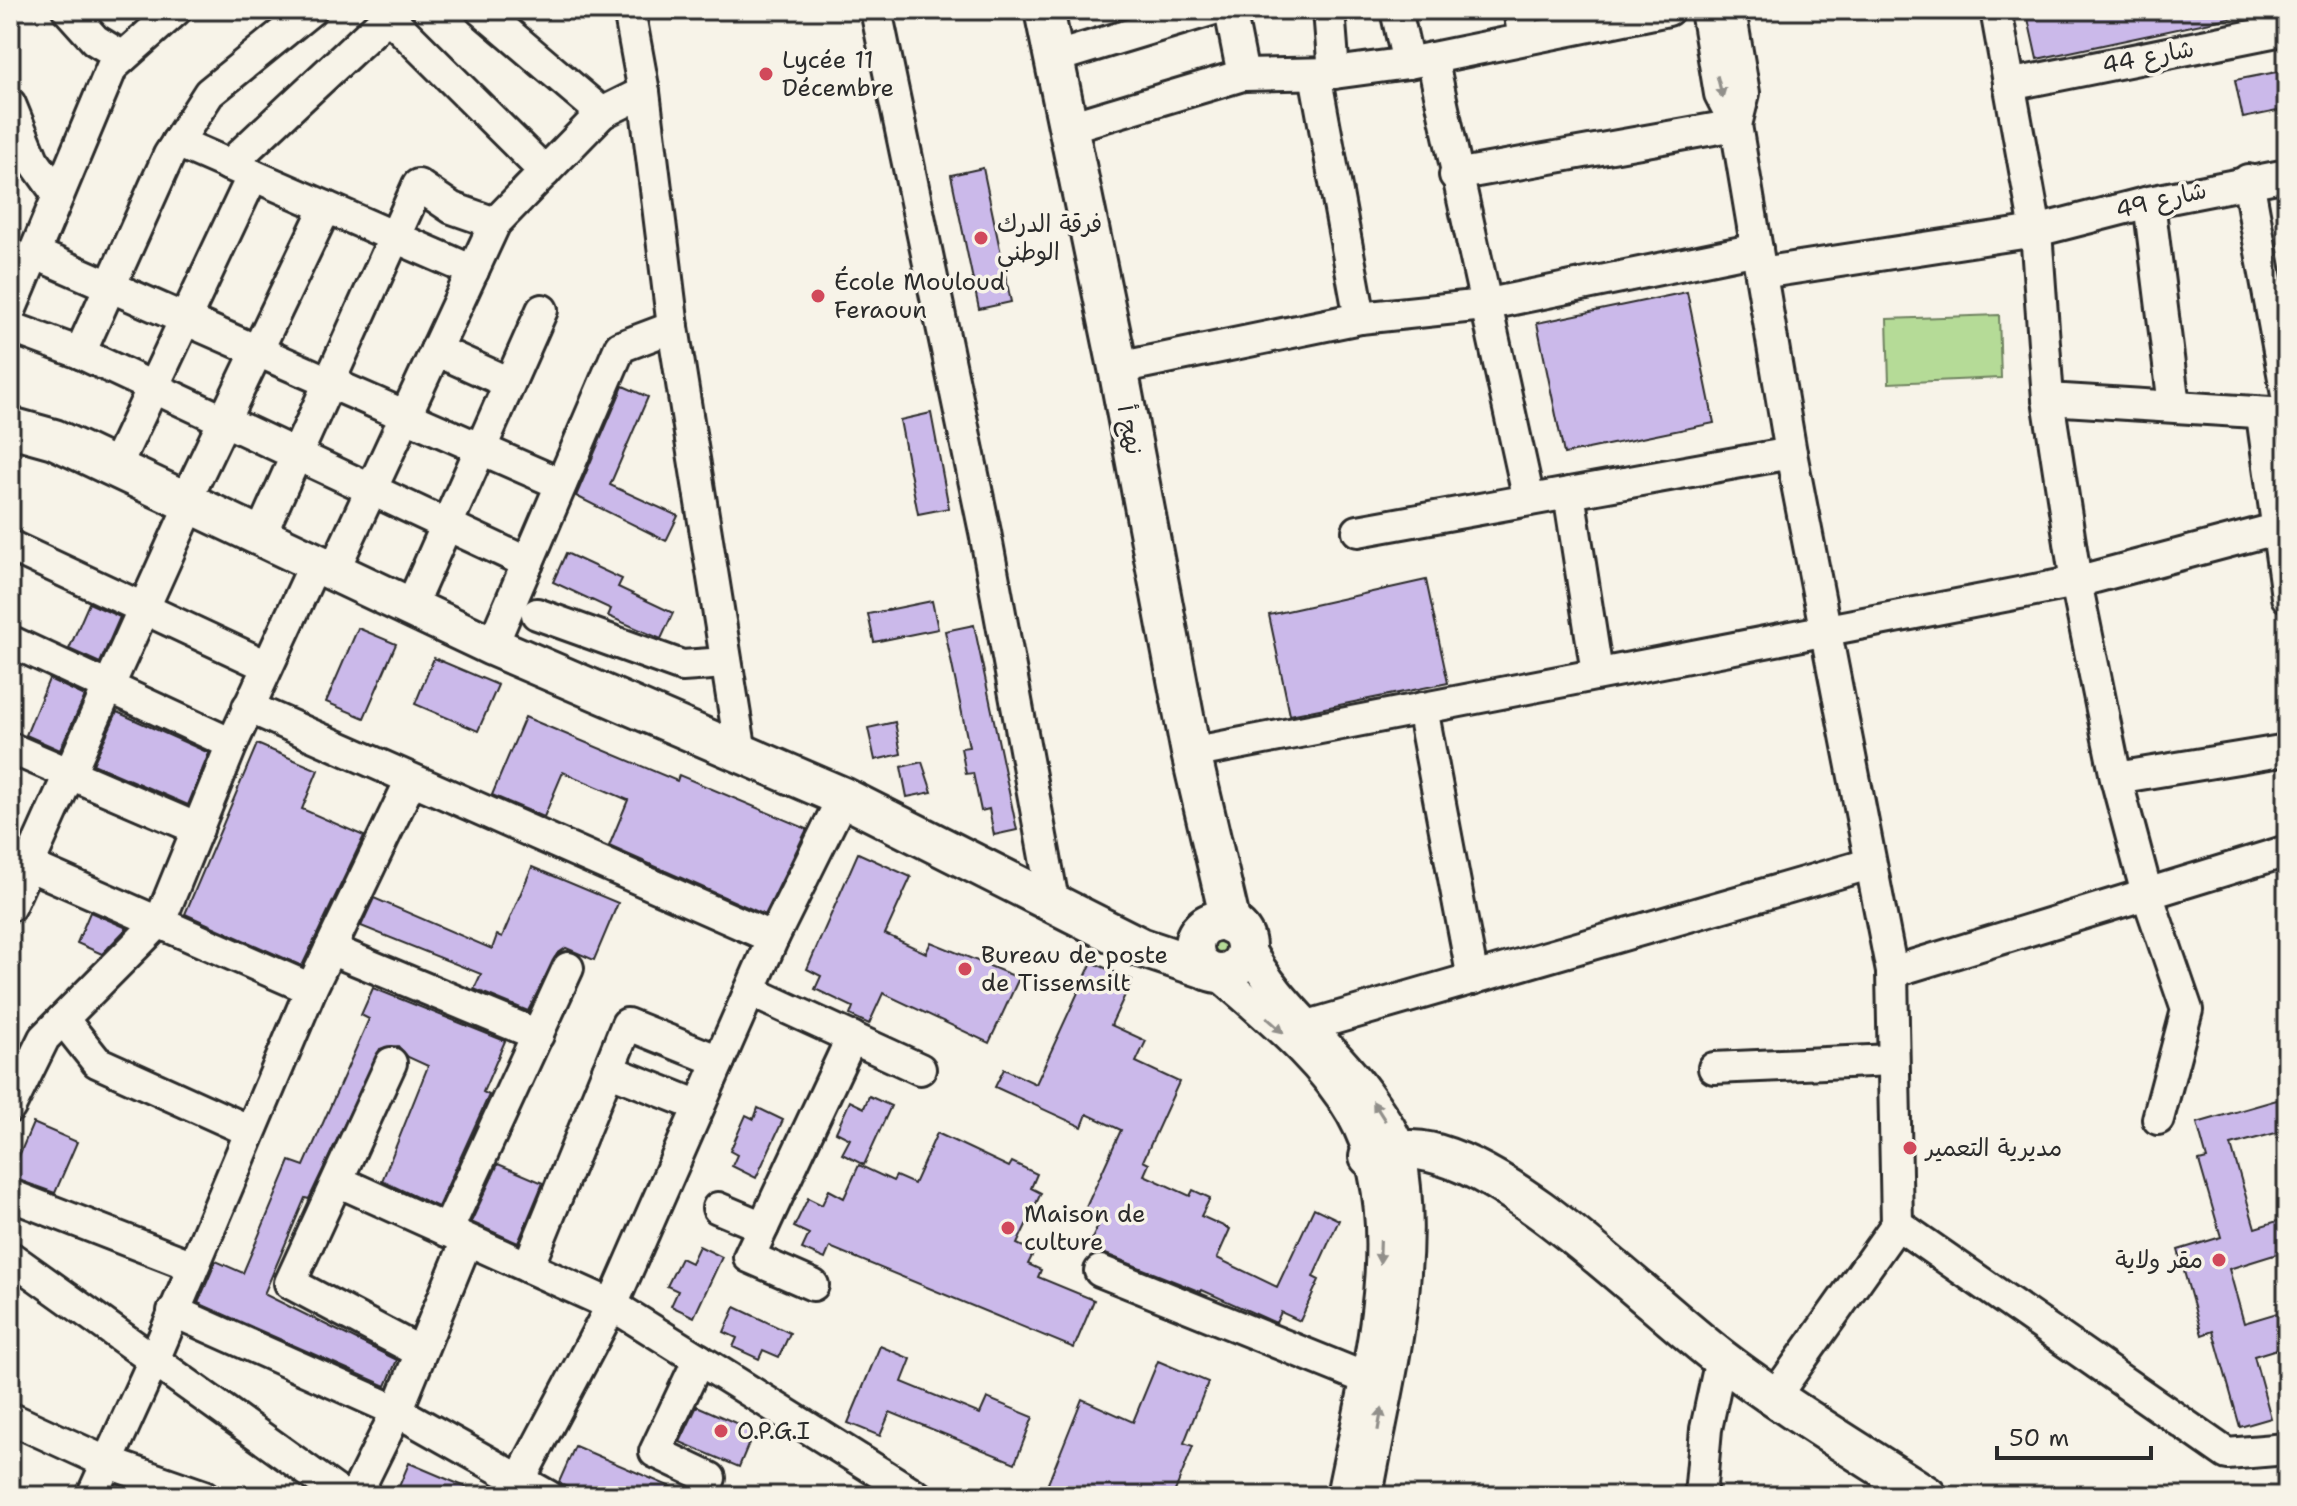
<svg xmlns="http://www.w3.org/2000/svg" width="2297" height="1506" font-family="'Shantell Sans','Playpen Sans Arabic',sans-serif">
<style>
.green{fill:#b5db97;stroke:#708361;stroke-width:2}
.building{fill:#cbb9ea;stroke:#2b2b2b;stroke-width:2}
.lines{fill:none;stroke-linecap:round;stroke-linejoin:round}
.minor-casing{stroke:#2b2b2b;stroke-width:36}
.major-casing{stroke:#2b2b2b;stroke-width:44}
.minor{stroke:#f7f3e8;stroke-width:30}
.major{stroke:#f7f3e8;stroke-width:38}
.oneway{fill:#918f8a}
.poi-dot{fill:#d1495b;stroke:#f7f3e8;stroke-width:3}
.labels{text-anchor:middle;stroke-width:7;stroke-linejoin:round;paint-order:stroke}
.street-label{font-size:24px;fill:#2b2b2b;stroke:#f7f3e8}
.poi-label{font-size:24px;fill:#2b2b2b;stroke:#f7f3e8;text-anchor:start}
</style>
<rect width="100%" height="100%" fill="#f7f3e8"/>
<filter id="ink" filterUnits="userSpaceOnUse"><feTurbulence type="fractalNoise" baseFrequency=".0125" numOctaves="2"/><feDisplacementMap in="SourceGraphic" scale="16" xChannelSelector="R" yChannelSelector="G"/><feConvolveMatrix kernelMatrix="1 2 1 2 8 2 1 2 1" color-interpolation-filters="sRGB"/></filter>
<g filter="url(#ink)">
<g class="green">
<path d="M1999,315L2001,378L1889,383L1887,319Z"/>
<circle cx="1218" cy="946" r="14"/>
</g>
<g class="building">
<path d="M2048,10H2234V17L2037,59L2027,14Z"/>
<path d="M2287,70V109L2243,118L2235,80Z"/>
<path d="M983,168L1011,302L979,309L951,175Z"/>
<path d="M1687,292L1714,423L1564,454L1537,323Z"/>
<path d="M623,386L648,397L610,485L678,516L666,541L576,496Z"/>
<path d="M931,413L949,508L918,514L900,420Z"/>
<path d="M566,553L622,579L618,587L673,613L661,639L608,616L611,609L553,582Z"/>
<path d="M1426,580L1448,683L1290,715L1269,615Z"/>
<path d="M932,601L938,629L874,642L868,614Z"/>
<path d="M89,603L120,617L100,663L69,649Z"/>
<path d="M974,625L1017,830L994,835L989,809L981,811L973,773L966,774L961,748L969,747L945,631Z"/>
<path d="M358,628L396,644L364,718L326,702Z"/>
<path d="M434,658L498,685L478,731L415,704Z"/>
<path d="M49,679L85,696L60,750L26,735Z"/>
<path d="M117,712L209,753L188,805L93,764Z"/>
<path d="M525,717L677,781L679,775L807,829L765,915L609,846L628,800L563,772L544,817L492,795Z"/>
<path d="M895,722L901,754L875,760L868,728Z"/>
<path d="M257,744L318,770L302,809L364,836L302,966L185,914Z"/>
<path d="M922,762L932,792L907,797L901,767Z"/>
<path d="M858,853L911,877L885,934L926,953L931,942L1019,978L989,1043L883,993L869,1024L850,1015L853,1007L815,989L821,976L807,969Z"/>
<path d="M532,867L618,903L594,960L566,948L557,954L528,1011L474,989L481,974L361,926L374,898L492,949L497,935L502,937Z"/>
<path d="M90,912L127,928L102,954L77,943Z"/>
<path d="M1092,962L1132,980L1111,1025L1146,1041L1136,1062L1179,1082L1143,1161L1149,1164L1144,1175L1190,1196L1193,1190L1210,1198L1201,1216L1230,1229L1217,1258L1277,1287L1314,1208L1339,1220L1313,1277L1319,1280L1300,1321L1281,1312L1276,1323L1202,1290L1201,1292L1088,1247L1100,1222L1083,1214L1121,1130L1087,1114L1082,1127L995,1087L1004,1069L1036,1084Z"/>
<path d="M373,988L505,1041L483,1092L489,1095L438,1207L382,1181L428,1066L408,1057L398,1046L380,1049L309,1199L305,1198L264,1294L397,1360L386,1386L198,1303L216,1261L243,1273L290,1161L304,1166L369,1019L361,1015Z"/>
<path d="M869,1096L891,1106L864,1165L842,1154L850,1139L836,1132L850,1101L864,1108Z"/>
<path d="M2287,1097V1130L2231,1145L2255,1228L2287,1218V1251L2229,1269L2244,1323L2287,1310V1346L2254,1356L2271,1418L2240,1427L2213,1331L2202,1335L2178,1250L2221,1237L2199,1161L2207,1159L2197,1123Z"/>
<path d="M758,1108L783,1120L756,1178L732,1166L737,1155L730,1151L746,1115L754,1119Z"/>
<path d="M33,1123L77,1142L55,1193L10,1177Z"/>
<path d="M937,1133L1009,1167L1012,1162L1037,1174L1031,1188L1041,1193L1017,1244L1034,1252L1028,1264L1041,1270L1038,1277L1094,1300L1074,1348L830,1247L825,1259L802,1249L809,1234L794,1227L808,1198L822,1205L829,1190L844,1198L859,1165L893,1181L896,1176L914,1184Z"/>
<path d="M498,1164L543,1183L518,1243L471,1222Z"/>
<path d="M699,1246L722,1257L694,1317L671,1306L678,1291L667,1286L681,1258L691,1263Z"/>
<path d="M735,1307L790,1333L779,1357L763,1350L759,1359L733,1347L737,1338L724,1332Z"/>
<path d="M880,1346L911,1359L902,1382L980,1414L987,1398L1033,1417L1015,1463L890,1412L880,1436L848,1423Z"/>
<path d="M1158,1361L1208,1382L1184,1443L1193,1446L1173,1496H1043L1082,1399L1133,1422Z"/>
<path d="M697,1406L754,1431L739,1467L680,1442Z"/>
<path d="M575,1446L685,1493L684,1496H587L562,1485L559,1482Z"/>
<path d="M409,1463L487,1496H395Z"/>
</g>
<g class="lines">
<defs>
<g id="minor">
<path d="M68,10L95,40L123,57"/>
<path d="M481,10L602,113L644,92"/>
<path d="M629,10L644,92L673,327L741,753"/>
<path d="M876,10L985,532L1053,901"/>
<path d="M1230,10L1243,75"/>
<path d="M1329,10L1334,73"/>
<path d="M1396,10L1408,63"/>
<path d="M1519,10L1524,39"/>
<path d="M1706,10L1720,94L1736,125L1744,93L1730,10"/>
<path d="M1996,10L2036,231L2048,399L2076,582L2116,778L2147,894L2187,1010L2158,1119"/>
<path d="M388,16L545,172"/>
<path d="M1053,58L1211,10"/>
<path d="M1432,58L1529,500"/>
<path d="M1315,74L1360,318"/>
<path d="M2009,85L2287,29"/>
<path d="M10,104L33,160L58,195"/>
<path d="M1069,127L1243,75L1334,73L1408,63L1668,10"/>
<path d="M177,142L473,271"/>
<path d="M229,165L395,10"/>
<path d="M1455,175L1736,125L1791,453L1892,972L1897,1224L1775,1396"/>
<path d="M2248,180L2287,395"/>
<path d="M2149,202L2174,406"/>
<path d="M34,253L561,484"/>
<path d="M1761,273L2036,231L2149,202L2287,175"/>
<path d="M10,311L112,67L176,10"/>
<path d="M10,327L80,353L528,563"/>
<path d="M436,350L509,383"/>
<path d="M80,353L169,155L209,93L311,10"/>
<path d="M1118,368L1360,318L1484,305L1757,249"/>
<path d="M2048,399L2287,414"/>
<path d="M2262,415L2287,597"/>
<path d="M115,468L253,175"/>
<path d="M1569,493L1597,673"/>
<path d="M186,500L326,207"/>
<path d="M1358,531L1791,453"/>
<path d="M260,536L418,185L452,208L495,223"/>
<path d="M10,546L267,666"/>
<path d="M333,572L495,223L602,113"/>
<path d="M410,608L542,310"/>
<path d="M537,614L682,666L726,663"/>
<path d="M10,641L232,744"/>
<path d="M492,646L620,347L673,327"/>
<path d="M248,707L773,938"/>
<path d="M1422,708L1473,979"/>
<path d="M10,748L198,829"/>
<path d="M1191,753L2076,582L2287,526"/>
<path d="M2116,778L2287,750"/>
<path d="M12,858L311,989"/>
<path d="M10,906L191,503"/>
<path d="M1246,943C1275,1005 1333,1043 1371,1099C1382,1115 1396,1134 1400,1152C1422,1265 1386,1386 1367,1496"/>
<path d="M330,949L538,1035"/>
<path d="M1892,972L2287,851"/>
<path d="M1217,973C1264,1015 1320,1058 1352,1114C1413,1221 1364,1383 1342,1496"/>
<path d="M750,991L920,1069"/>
<path d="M63,1019L97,1062L250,1131"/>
<path d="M1308,1026L1869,864"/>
<path d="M391,1063L290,1283L420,1352"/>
<path d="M1714,1068L1892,1060"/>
<path d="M608,1070L699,1106"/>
<path d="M10,1107L44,1038L160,921L232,744L315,564"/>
<path d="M340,1182L612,1305L917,1496"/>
<path d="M10,1195L193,1266"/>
<path d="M718,1208L763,1227"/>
<path d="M1897,1224L2227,1454L2287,1449"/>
<path d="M447,1231L568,968"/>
<path d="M10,1257L343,1496"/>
<path d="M528,1267L627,1024L719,1061"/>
<path d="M1100,1271L1365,1378"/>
<path d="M813,1285L749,1257L852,1037"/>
<path d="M173,1311L397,1411L548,1496"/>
<path d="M699,1359L655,1452L710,1478L702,1496"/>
<path d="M10,1418L106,1462L204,1496"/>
<path d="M92,1496L154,1360L311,989L411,780"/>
<path d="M355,1496L397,1411L467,1240"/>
<path d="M511,1496L612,1305L773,938L843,797"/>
<path d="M1700,1496L1706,1429L1721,1359"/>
</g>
<g id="major">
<path d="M1044,10L1118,368L1191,753L1231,924"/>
<path d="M10,432L18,429L54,439L492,646L843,797L1140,947L1203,968"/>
<circle cx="1220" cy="947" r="26"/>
<path d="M1369,1157C1389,1152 1409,1147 1429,1152C1522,1173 1642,1298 1720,1358C1785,1408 1858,1451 1927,1496"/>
</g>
</defs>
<use href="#minor" class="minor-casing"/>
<use href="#major" class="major-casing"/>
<use href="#minor" class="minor"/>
<use href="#major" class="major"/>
</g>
<defs><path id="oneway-solid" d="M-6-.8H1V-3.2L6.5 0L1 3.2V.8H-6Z" transform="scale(2)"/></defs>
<g class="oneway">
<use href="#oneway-solid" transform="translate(1720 87) rotate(76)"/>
<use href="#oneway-solid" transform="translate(1275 1025) rotate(42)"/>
<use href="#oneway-solid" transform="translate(1379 1111) rotate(-122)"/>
<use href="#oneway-solid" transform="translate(1380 1252) rotate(92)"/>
<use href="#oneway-solid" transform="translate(1380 1419) rotate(-80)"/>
</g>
</g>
<g class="poi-dot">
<circle cx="766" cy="74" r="8"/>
<circle cx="981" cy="238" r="8"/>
<circle cx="818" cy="296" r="8"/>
<circle cx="965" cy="969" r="8"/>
<circle cx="1910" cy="1148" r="8"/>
<circle cx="1008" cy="1228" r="8"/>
<circle cx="2219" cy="1260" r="8"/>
<circle cx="721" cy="1431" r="8"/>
</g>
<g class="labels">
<g class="street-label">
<text transform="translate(2148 57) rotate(-11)" y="8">شارع 44</text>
<text transform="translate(2161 200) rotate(-13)" y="8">شارع 49</text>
<text transform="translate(1130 430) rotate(79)" y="8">نهج أ</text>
</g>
<g class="poi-label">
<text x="782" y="68">Lycée 11<tspan x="782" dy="28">Décembre</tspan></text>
<text x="997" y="232">فرقة الدرك<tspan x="997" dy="28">الوطني</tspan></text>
<text x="834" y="290">École Mouloud<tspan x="834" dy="28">Feraoun</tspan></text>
<text x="981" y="963">Bureau de poste<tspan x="981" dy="28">de Tissemsilt</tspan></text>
<text x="1926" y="1156">مديرية التعمير</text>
<text x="1024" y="1222">Maison de<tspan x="1024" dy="28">culture</tspan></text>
<text x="2203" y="1268" text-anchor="end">مقر ولاية</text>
<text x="737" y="1439">O.P.G.I</text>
</g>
</g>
<rect width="2297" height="1506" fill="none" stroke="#f7f3e8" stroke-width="40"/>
<rect x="20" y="20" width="2257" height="1466" fill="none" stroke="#2b2b2b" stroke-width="3" filter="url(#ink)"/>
<path d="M1997 1446v12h154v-12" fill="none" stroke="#2b2b2b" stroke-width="4"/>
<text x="2009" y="1446" font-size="24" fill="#2b2b2b" stroke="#f7f3e8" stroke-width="6" paint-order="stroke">50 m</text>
</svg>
